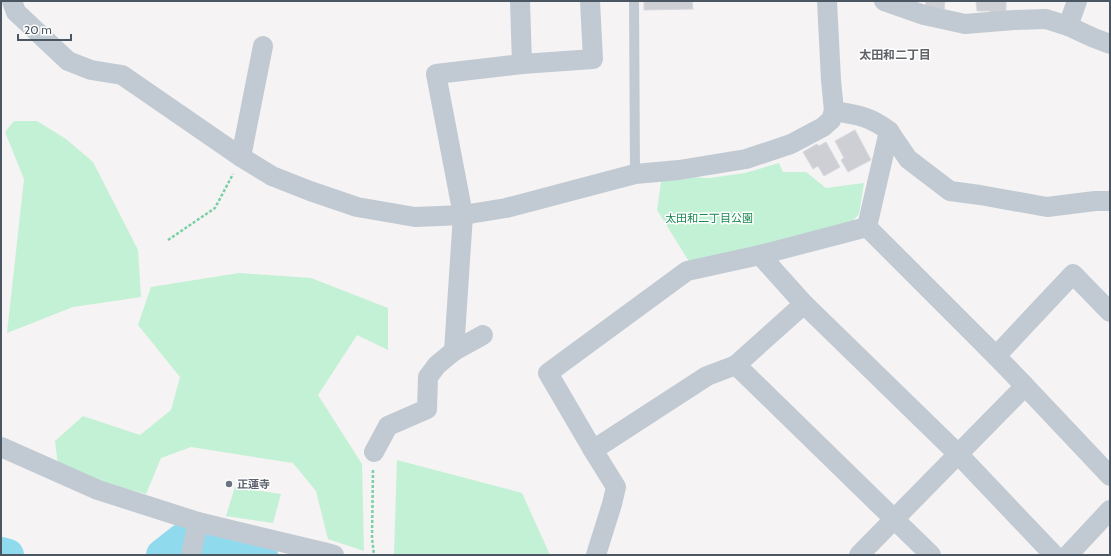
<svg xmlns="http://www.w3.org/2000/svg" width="1111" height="556" font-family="Cabin,'Noto Sans JP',sans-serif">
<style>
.green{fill:#c3f1d5}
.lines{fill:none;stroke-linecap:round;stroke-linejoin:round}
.river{stroke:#90daee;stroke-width:32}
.building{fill:#cdcfd5;stroke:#d7d9de}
.path{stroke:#7ad0a6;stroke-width:2.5;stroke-dasharray:3 2;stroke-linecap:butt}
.lane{stroke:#c1cad2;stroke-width:10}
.street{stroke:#c1cad2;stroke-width:20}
.worship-dot{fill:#6b7280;stroke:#fff;stroke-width:1.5}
.labels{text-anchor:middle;stroke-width:3;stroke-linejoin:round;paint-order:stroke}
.park-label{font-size:11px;fill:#17864f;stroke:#fff}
.worship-label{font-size:11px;font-weight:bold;fill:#5b616d;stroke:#fff;text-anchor:start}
.neighbourhood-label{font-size:12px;font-weight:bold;fill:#5f6368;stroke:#fff}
</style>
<rect width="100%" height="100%" fill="#f5f3f3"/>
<g class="green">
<path d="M14,121H37L66,139L93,162L138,250L141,297L73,307L7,333L24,179L5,132Z"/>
<path d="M779,163L783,172H806L826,188L864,183L859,214L850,224L690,263L657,210L662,176L710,178L745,173Z"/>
<path d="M239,273L311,278L388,308V350L357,335L318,395L362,464L364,551L328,539L316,491L293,463L191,447L161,458L146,494L103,483L58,465L55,441L83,416L140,435L171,410L180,377L138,325L151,287Z"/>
<path d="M397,460L522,493L550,555H394Z"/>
<path d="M235,487L281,494L273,523L226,516Z"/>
</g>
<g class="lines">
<g class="river">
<path d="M1,553L8,555"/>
<path d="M162,555L181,540L262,555"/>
</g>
</g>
<g class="building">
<path d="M644,1H692L693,9L644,10Z"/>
<path d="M926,1H945L944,11L925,8Z"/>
<path d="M976,1H1006V13L990,14V11H977Z"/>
<path d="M855,130L871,160L848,172L841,160L844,158L835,141Z"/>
<path d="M826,142L840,167L824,176L818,166L813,169L803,152L817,144L819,146Z"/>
</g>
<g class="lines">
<g class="path">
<path d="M168,240L215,208L233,174"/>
<path d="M373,470L372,538L374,555"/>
</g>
<path class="lane" d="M634,1L635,174"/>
<g class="street">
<path d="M12,1L16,12L68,61L91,70L122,75L241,157L272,176L310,191L357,207L415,217L463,215L454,351L437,365L428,377L427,409L388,426L374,452"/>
<path d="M520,1L522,64L436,74L463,215L506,208L635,174L679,170L746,159L791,144L823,127L831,120L834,111"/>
<path d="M827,1L831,80L834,111C857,115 869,116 889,131L867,227"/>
<path d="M884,1L924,15L965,24L1014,20L1046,19L1068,26L1094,38L1110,44"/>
<path d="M1068,26L1077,1"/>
<path d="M522,64L593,59L590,1"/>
<path d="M889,131L908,159L950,191L980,195L1047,207L1095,201H1110"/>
<path d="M241,157L263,46"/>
<path d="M867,227L760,255L687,271L548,373L593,450L707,376L736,365L931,555"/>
<path d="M760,255L804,304L958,454L1054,555"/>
<path d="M454,351L483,335"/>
<path d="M996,356L1073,274L1110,312"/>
<path d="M736,365L804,304"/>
<path d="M1025,386L1110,476"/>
<path d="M1,447L98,490L198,522"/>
<path d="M593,450L616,487L612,504L596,555"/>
<path d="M191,555L198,522L323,552L334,555"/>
<path d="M859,555L1025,386L996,356L867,227"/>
<path d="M1068,555L1110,510"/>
</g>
</g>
<circle class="worship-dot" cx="229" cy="484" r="4"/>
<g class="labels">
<g class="park-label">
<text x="709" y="222">太田和二丁目公園</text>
</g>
<g class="worship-label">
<text x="237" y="488">正蓮寺</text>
</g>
<g class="neighbourhood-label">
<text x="895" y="59">太田和二丁目</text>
</g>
</g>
<rect width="1111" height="556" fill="none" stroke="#4a5661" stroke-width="4"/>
<path d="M18 34v6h53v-6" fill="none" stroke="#4a5661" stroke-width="2"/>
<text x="24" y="34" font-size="12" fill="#4a5661" stroke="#ffffff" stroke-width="3" paint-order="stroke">20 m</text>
</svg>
